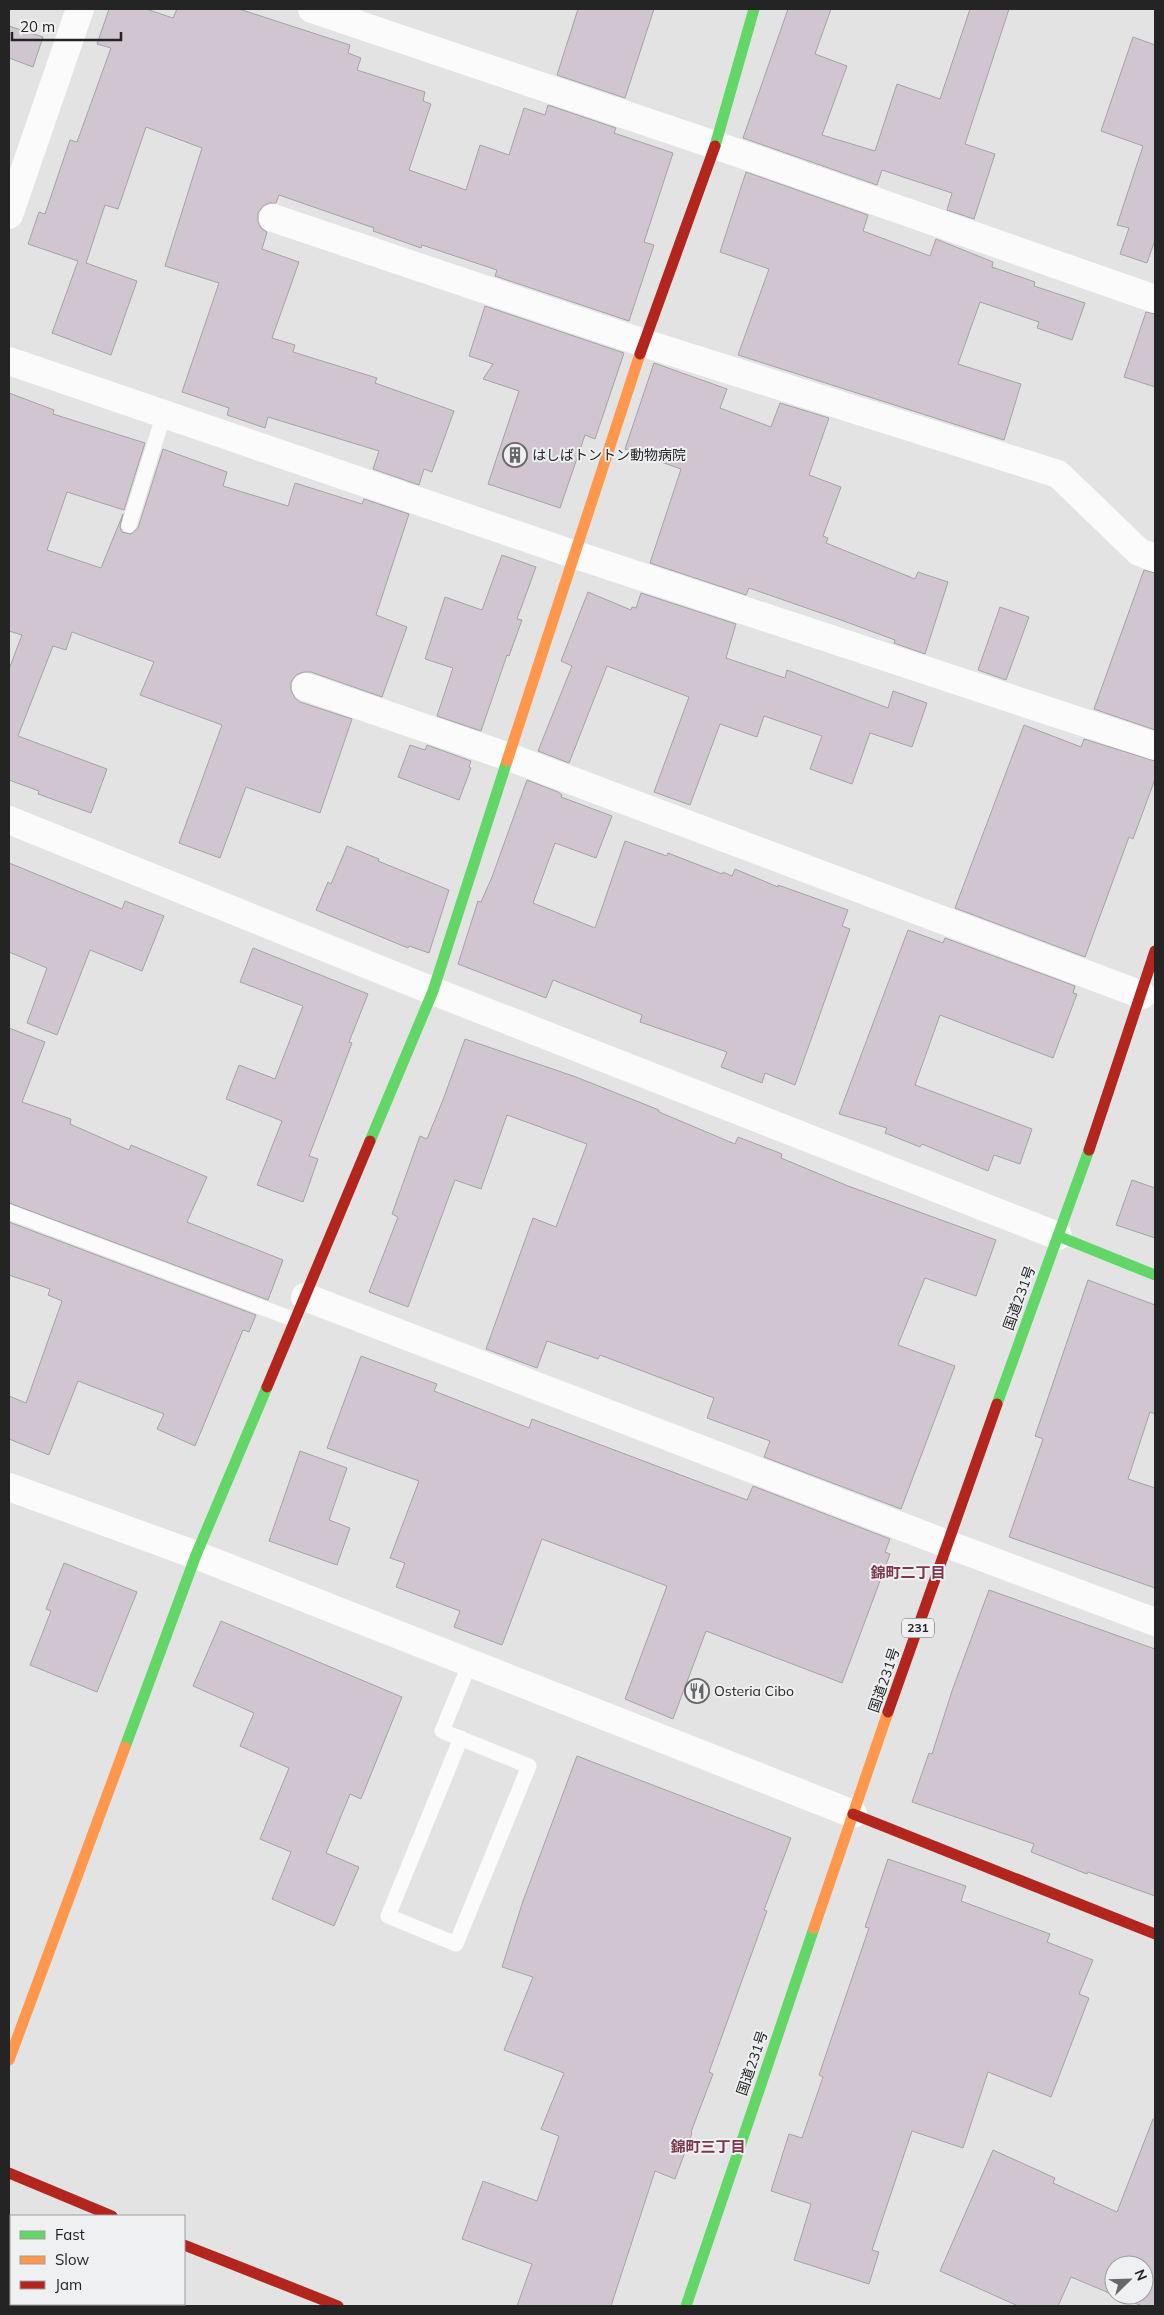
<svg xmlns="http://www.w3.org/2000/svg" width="1164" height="2315" font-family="Mulish,'Noto Sans JP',sans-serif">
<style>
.building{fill:#d0c5d0;stroke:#a4a4a4}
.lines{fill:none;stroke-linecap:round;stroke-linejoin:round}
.lane{stroke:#fbfbfb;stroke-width:15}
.street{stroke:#fbfbfb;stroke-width:28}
.fast{stroke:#63d668;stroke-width:11}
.slow{stroke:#ff974d;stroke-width:11}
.jam{stroke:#b3261e;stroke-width:11}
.labels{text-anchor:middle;stroke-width:4;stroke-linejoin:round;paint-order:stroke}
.shield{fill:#eff0f1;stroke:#616162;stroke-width:1}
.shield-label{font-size:12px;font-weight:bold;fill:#242425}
.poi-label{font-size:14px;fill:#242425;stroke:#eff0f1;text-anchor:start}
.street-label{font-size:14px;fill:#242425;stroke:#eff0f1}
.neighbourhood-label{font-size:15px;font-weight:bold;fill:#7d374f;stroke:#eff0f1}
</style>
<rect width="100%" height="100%" fill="#e3e3e3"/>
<g class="building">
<path d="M109,9H146L173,18L177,9H239L350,45L348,53L361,58L357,70L425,92L423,101L431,104L409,170L466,190L480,145L509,155L524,108L545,115L548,105L616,128L614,133L673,153L644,242L654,245L629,321L495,276L497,270L422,245L421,248L373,231L374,228L279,195L276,203H269L263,206L258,213V222L261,228L267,232L262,249L299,262L272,338L295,345L293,352L377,378L375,383L454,411L432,472L424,469L419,485L373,469L379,451L268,417L265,428L227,415L229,408L182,392L219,283L165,266L202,148L146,127L118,209L105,205L86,263L137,281L111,355L52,333L78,261L28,244L39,212L45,214L70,140L77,142L111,48L97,44Z"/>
<path d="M578,9H654L625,98L557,75Z"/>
<path d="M788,9H831L815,54L847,66L822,135L875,151L897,84L940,99L970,9H1009L965,144L995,154L974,219L947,210L952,193L882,170L877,185L743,138Z"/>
<path d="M9,26L43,37L33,67L9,58Z"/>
<path d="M1133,37L1155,45V240L1147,263L1120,254L1129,228L1117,225L1143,146L1101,131Z"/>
<path d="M746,172L868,215L863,231L930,256L936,239L993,262L992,267L1035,282L1034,286L1085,303L1072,340L1037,328L1039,322L980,302L958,364L1021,384L1004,440L738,355L769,269L720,252Z"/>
<path d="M485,306L624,353L595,439L585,435L560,508L488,484L519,391L483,379L493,364L469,356Z"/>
<path d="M1146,312L1155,314V387L1124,377Z"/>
<path d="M654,363L727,389L720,408L771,427L780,403L829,418L809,475L841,487L823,536L828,538L826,543L915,579L918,572L948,582L925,654L894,643L895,640L841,620L749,588L746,595L650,563L681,469L625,449Z"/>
<path d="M9,393L54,410L53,414L145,443L124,510L67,492L47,550L101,568L123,514L120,527L122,532L131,534L138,528L163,449L227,472L223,486L288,506L295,483L362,504L364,499L409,514L376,615L407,627L382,697L311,672H304L296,675L291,682V690L295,698L300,702L352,719L320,813L246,787L220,858L179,843L222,725L140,695L154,662L72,632L66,650L53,646L18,736L107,769L91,813L38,794L39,791L9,780V669L22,635L9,631Z"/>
<path d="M502,555L536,567L517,619L522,620L509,656L507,655L481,731L437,716L453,668L425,659L445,597L482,610Z"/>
<path d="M1144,570L1155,573V730L1094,709Z"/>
<path d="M588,592L631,610L632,607L636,608L641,593L736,624L726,658L785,678L787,670L888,708L893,691L927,703L912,747L870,733L852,784L810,769L822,736L764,716L757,737L720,724L690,805L654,792L689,697L607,666L569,763L538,751L572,666L561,661Z"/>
<path d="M1000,607L1029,617L1006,680L978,670Z"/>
<path d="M1024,725L1081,747L1084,739L1155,761V779L1133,839L1129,837L1085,957L955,908Z"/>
<path d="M410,745L425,750L427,745L471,761L469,767L471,768L459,800L398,777Z"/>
<path d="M527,780L558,792L562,795L561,797L612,816L596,858L555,843L533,903L595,928L625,841L667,856L668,853L722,874L723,872L732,876L735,869L778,887V885L848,910L842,926L850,929L795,1085L765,1073L762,1083L721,1067L727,1052L640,1022L642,1015L553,980L546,998L458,964L478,901L481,902L492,877Z"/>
<path d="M347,846L379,859L378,861L449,890L429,953L409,946L408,948L316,910L328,882L331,884Z"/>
<path d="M9,863L122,909L125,901L164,916L142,971L90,950L57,1035L27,1023L47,968L9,952Z"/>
<path d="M908,930L943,943L945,938L1075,986L1073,993L1077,994L1053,1058L940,1015L915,1085L1032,1129L1020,1164L994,1155L988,1171L922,1144L920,1147L885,1133L887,1128L839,1114Z"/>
<path d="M253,948L368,994L349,1042L352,1043L309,1156L318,1159L303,1202L257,1185L282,1121L226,1099L239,1065L275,1079L303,1006L240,982Z"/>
<path d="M9,1028L45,1042L22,1102L71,1119L70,1124L129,1150L131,1145L207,1177L187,1222L283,1260L268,1300L9,1203Z"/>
<path d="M465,1039L576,1077L659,1110V1112L735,1144L738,1137L782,1154L781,1158L848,1186L996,1240L976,1296L925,1278L898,1345L955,1366L901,1509L764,1457L770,1441L707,1418L714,1398L600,1355L598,1359L547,1341L537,1368L486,1349L533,1218L556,1227L587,1144L507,1115L481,1189L455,1180L408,1307L369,1292L398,1217L392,1214L420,1136L427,1139L443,1100Z"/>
<path d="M1132,1180L1155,1188V1238L1116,1225Z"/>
<path d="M9,1222L256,1315L249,1332L243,1330L195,1446L157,1429L164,1414L78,1381L49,1455L9,1439V1396L26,1403L62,1301L48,1295L50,1289L9,1275Z"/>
<path d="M1088,1280L1155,1305V1414L1150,1412L1128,1479L1155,1488V1588L1009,1537L1043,1439L1035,1436Z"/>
<path d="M361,1356L437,1384L434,1391L529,1428L532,1419L747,1500L753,1486L890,1539L885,1552L890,1554L842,1683L706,1631L673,1719L625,1699L667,1586L542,1539L502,1645L454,1627L460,1611L396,1587L405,1563L390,1558L419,1481L327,1448Z"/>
<path d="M300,1451L347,1468L329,1520L350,1528L337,1565L269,1541Z"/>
<path d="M64,1563L137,1592L97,1692L30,1665L51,1611L46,1609Z"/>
<path d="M989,1590L1155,1649V1896L1088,1872L1087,1874L1031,1852L1034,1844L912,1802L929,1753L932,1754L952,1691Z"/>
<path d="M221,1621L402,1697L361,1799L350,1794L326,1853L359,1867L334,1926L272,1899L291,1852L260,1839L289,1768L240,1746L254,1713L193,1686Z"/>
<path d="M577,1756L791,1838L764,1910L767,1911L709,2072L713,2074L691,2132L692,2133L675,2179L655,2171L611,2306H517L532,2264L462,2239L483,2181L537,2201L559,2136L541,2129L564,2073L504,2050L533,1977L502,1967L523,1901Z"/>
<path d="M888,1859L966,1886L961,1901L1050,1934L1047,1942L1093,1960L1079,1994L1089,1998L1051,2097L988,2072L963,2148L912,2131L872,2250L879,2252L869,2284L794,2260L811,2204L771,2191L789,2134L802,2138L823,2077L819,2075L869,1928L865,1927Z"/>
<path d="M1153,2119H1155V2306H1142L1115,2295H1144V2265H1114V2295L1071,2277L1058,2306H1018L940,2271L993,2150L1055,2178L1053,2183L1117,2212Z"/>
</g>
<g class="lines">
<g class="lane">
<path d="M129,525L164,414"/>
<path d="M9,1212L295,1320"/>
<path d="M461,1738L388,1916L456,1944L529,1766L442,1731L470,1663"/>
</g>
<g class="street">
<path d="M312,9L715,145L1155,299"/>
<path d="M9,215L80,9"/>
<path d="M273,218L644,343L1058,474L1139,552L1155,558"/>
<path d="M9,361L573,554L1155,746"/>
<path d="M306,687L509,757L1142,995"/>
<path d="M9,820L433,991L1058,1236"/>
<path d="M305,1297L947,1544L1155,1622"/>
<path d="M9,1487L196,1555L853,1814"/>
</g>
<g class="fast">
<path d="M715,146L754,9"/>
<path d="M370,1141L433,991L507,761"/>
<path d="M1058,1236L1155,1275"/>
<path d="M997,1404L1089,1150"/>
<path d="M125,1747L196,1555L267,1387"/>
<path d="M686,2306L814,1928"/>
</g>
<g class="slow">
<path d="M507,761L640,354"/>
<path d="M814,1928L888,1712"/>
<path d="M9,2060L125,1747"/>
</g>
<g class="jam">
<path d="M640,354L715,146"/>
<path d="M1089,1150L1155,951"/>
<path d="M267,1387L370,1141"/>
<path d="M888,1712L997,1404"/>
<path d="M853,1814L1155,1934"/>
<path d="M9,2173L112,2216"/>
<path d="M184,2245L338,2306"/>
</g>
</g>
<defs>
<symbol id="building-ring" viewBox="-11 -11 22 22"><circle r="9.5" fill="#eff0f1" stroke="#676768" stroke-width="1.5"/><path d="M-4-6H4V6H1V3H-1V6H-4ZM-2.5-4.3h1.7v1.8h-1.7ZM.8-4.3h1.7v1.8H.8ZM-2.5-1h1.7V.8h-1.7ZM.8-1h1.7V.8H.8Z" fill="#676768"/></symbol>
<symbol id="restaurant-ring" viewBox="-11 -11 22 22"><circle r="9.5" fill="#eff0f1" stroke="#676768" stroke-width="1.5"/><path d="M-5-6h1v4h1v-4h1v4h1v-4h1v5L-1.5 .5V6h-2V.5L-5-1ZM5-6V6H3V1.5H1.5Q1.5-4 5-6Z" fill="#676768"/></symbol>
</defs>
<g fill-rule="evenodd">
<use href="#building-ring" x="501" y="441" width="28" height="28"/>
<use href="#restaurant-ring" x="683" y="1677" width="28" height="28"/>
</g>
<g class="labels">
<rect class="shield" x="902" y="1618.5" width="32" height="19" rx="4"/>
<g class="shield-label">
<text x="918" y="1632">231</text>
</g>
<g class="poi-label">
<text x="532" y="460">はしばトントン動物病院</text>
<text x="714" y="1696">Osteria Cibo</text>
</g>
<g class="street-label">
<text transform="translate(1019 1298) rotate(-70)" y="5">国道231号</text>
<text transform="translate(884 1680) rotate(-71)" y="5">国道231号</text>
<text transform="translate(752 2063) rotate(-71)" y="5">国道231号</text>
</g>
<g class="neighbourhood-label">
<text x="908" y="1578">錦町二丁目</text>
<text x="708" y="2152">錦町三丁目</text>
</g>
</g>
<rect width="1164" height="2315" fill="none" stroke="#242425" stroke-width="20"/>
<rect x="10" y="2215" width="175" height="90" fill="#eff0f1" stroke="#9e9e9f"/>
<rect x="20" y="2231" width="25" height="8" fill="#63d668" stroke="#9e9e9f"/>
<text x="55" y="2240" font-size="15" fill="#242425">Fast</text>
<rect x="20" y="2256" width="25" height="8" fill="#ff974d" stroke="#9e9e9f"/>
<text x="55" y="2265" font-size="15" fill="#242425">Slow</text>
<rect x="20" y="2281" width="25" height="8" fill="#b3261e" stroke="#9e9e9f"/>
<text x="55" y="2290" font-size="15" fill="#242425">Jam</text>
<g transform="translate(1129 2280) rotate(67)"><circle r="24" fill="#eff0f1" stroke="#9e9e9f"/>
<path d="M0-4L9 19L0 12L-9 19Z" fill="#676768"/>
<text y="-8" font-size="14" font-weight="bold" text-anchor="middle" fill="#242425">N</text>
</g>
<path d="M12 32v8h109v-8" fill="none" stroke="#242425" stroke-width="2.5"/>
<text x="20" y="32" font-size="15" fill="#242425" stroke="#eff0f1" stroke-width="4" paint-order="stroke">20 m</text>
</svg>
